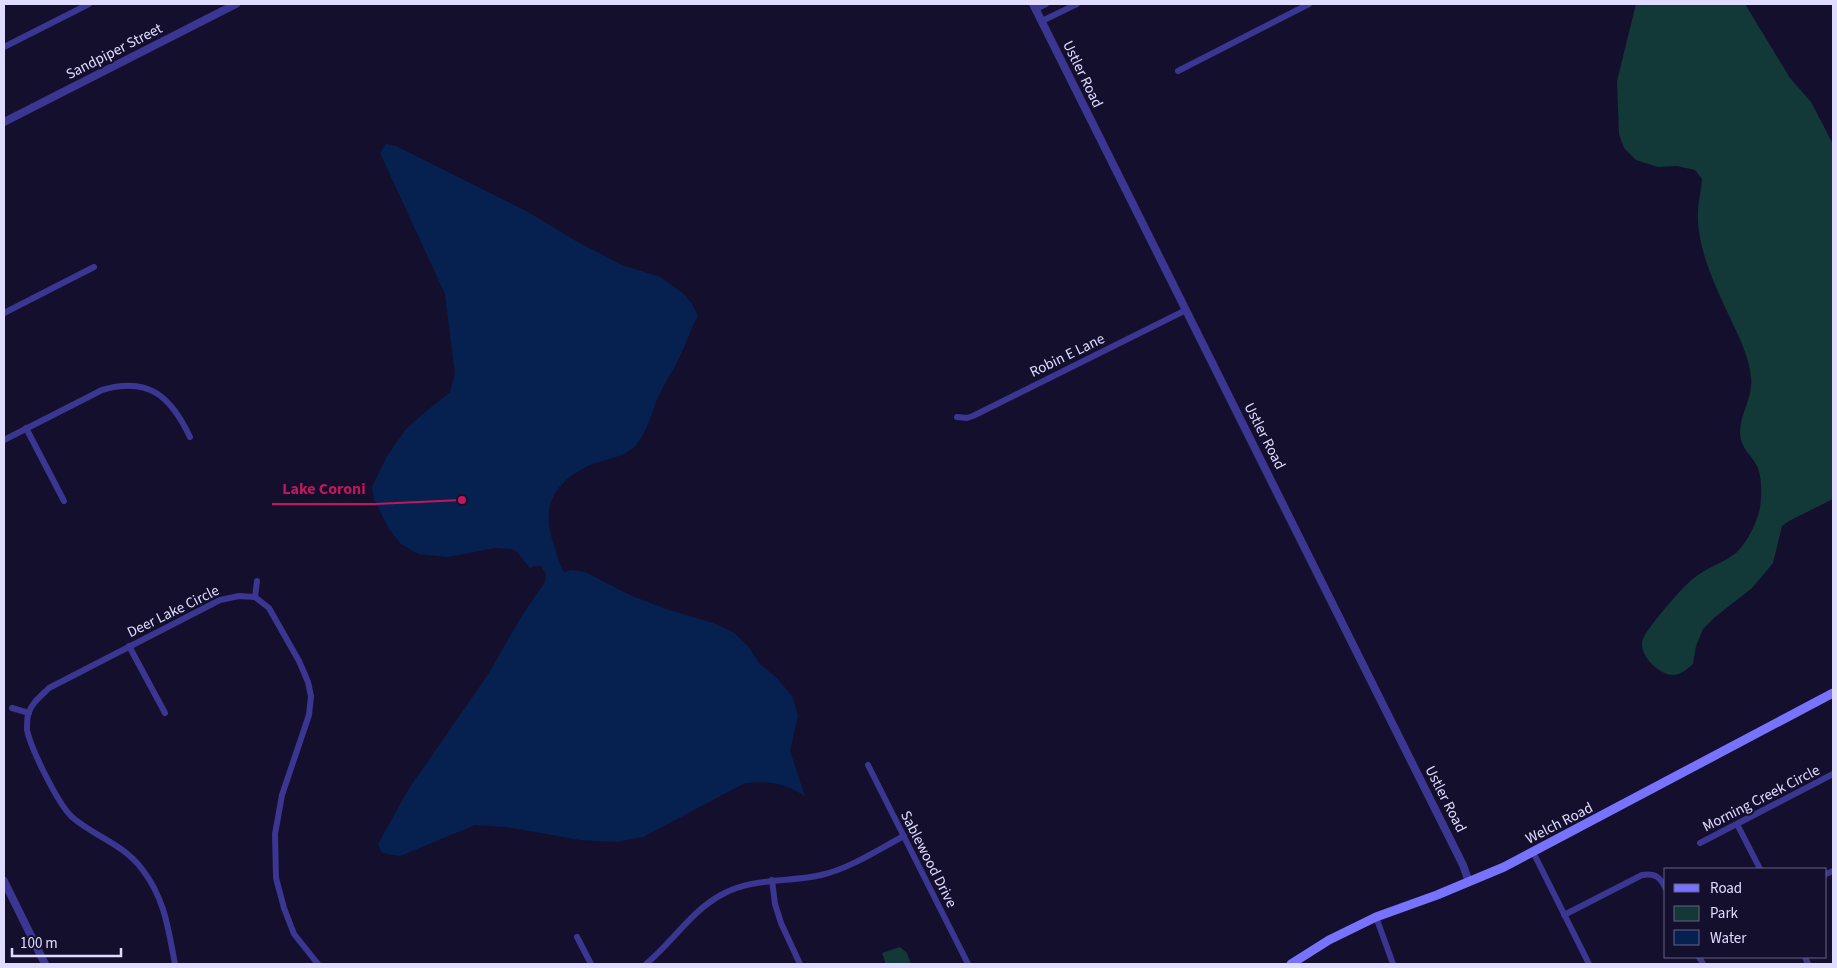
<svg xmlns="http://www.w3.org/2000/svg" width="1837" height="968" font-family="'Source Sans 3',sans-serif">
<style>
.green{fill:#123937}
.water{fill:#062050}
.lines{fill:none;stroke-linecap:round;stroke-linejoin:round}
.minor{stroke:#3b3691;stroke-width:6}
.tertiary{stroke:#3b3691;stroke-width:8}
.secondary{stroke:#7873ff;stroke-width:9}
.labels{text-anchor:middle;stroke-width:4.5;stroke-linejoin:round;paint-order:stroke}
.street-label{font-size:15px;fill:#e0dcff;stroke:#150f2e}
.leader{fill:none;stroke:#c2185b;stroke-width:2}
.callout-dot{fill:#c2185b;stroke:#150f2e;stroke-width:2}
.callout-label{font-size:16px;text-anchor:middle;font-weight:bold;fill:#c2185b;stroke:#150f2e;stroke-width:4.5;stroke-linejoin:round;paint-order:stroke}
</style>
<rect width="100%" height="100%" fill="#150f2e"/>
<g class="green">
<path d="M1636,4H1745L1790,78L1811,102L1833,144V499L1789,521L1782,526L1773,563L1752,588L1715,617L1703,629L1696,646L1693,664C1687,669 1681,675 1673,675C1658,675 1637,653 1643,639C1647,628 1684,585 1694,578C1706,568 1723,563 1736,553C1747,543 1758,521 1760,507C1762,495 1762,476 1757,466C1753,458 1745,451 1742,443C1734,420 1754,401 1751,377C1749,357 1740,339 1731,320C1717,289 1700,256 1698,221C1697,207 1701,192 1702,179L1695,170L1677,166L1658,167L1636,160L1624,148L1619,134L1617,81Z"/>
<path d="M900,947L907,953L911,964H886L882,953Z"/>
</g>
<path class="water" d="M386,144L396,146L528,212L576,241L622,265L660,277L684,294L692,304L698,316C691,328 687,342 681,354C676,367 667,378 661,391C652,408 649,431 635,446C622,459 602,459 586,467C550,486 541,509 555,548C558,557 559,564 564,572L572,570L585,572L632,596L666,609L713,623L733,632L748,646L759,663L777,678L792,696L798,715L790,751L805,796C782,783 773,781 745,783L643,837L617,842L580,840L506,827L475,825L400,856L382,853L378,844L408,790L487,676L523,614L545,582L546,574L541,566H535L530,568L516,551L511,549L495,548L448,557L418,554L401,544L389,529L374,499L372,487L387,456L406,429L424,413L450,392L455,374L445,294L380,153Z"/>
<g class="lines">
<g class="minor">
<path d="M1036,9L1046,4"/>
<path d="M1042,21L1077,4"/>
<path d="M4,47L89,4"/>
<path d="M1178,71L1309,4"/>
<path d="M4,313L94,267"/>
<path d="M957,417L967,418L973,416L1186,310"/>
<path d="M26,428L64,501"/>
<path d="M4,440L102,390C149,376 171,397 190,437"/>
<path d="M255,597L257,581"/>
<path d="M129,646L165,713"/>
<path d="M12,708L29,713"/>
<path d="M868,765L968,964"/>
<path d="M1737,824L1760,869"/>
<path d="M1700,843L1833,774"/>
<path d="M1533,852L1589,964"/>
<path d="M1826,874L1833,871"/>
<path d="M772,880L775,904L781,923L800,964"/>
<path d="M1564,915L1642,875C1656,873 1660,877 1666,889"/>
<path d="M1376,917L1393,964"/>
<path d="M577,937L591,964"/>
<path d="M1699,957L1703,964"/>
<path d="M1805,957L1808,964"/>
<path d="M175,964C168,928 165,899 142,869C122,843 95,837 72,817C58,804 31,749 27,730C27,725 27,719 28,715C31,703 41,696 49,688L220,600L239,596L255,597L269,608L299,661L308,682L311,696L309,715L282,795L275,834L276,878L284,908L294,934L318,964"/>
<path d="M646,964C673,942 690,912 721,895C753,877 787,883 821,875C849,869 879,849 904,836"/>
</g>
<g class="tertiary">
<path d="M1033,4L1463,865L1469,882"/>
<path d="M4,122L236,4"/>
<path d="M4,881L45,964"/>
</g>
<path class="secondary" d="M1291,964L1329,940L1376,917L1437,895L1504,867L1833,693"/>
</g>
<g class="labels">
<g class="street-label">
<text transform="translate(114 51) rotate(-27)" y="5">Sandpiper Street</text>
<text transform="translate(1083 74) rotate(64)" y="5">Ustler Road</text>
<text transform="translate(1067 355) rotate(-26)" y="5">Robin E Lane</text>
<text transform="translate(1265 436) rotate(63)" y="5">Ustler Road</text>
<text transform="translate(173 611) rotate(-26)" y="5">Deer Lake Circle</text>
<text transform="translate(1761 798) rotate(-27)" y="5">Morning Creek Circle</text>
<text transform="translate(1446 799) rotate(63)" y="5">Ustler Road</text>
<text transform="translate(1559 823) rotate(-27)" y="5">Welch Road</text>
<text transform="translate(929 859) rotate(63)" y="5">Sablewood Drive</text>
</g>
</g>
<path class="leader" d="M462 500L375 504H272"/>
<circle class="callout-dot" cx="462" cy="500" r="5"/>
<g class="callout-label">
<text x="324" y="494">Lake Coroni</text>
</g>
<rect width="1837" height="968" fill="none" stroke="#e0dcff" stroke-width="10"/>
<rect x="1664" y="868" width="162" height="90" fill="#150f2e" stroke="#666182"/>
<rect x="1674" y="884" width="25" height="8" fill="#7873ff" stroke="#666182"/>
<text x="1710" y="893" font-size="15" fill="#e0dcff">Road</text>
<rect x="1674" y="906" width="25" height="15" fill="#123937" stroke="#666182"/>
<text x="1710" y="918" font-size="15" fill="#e0dcff">Park</text>
<rect x="1674" y="930" width="25" height="15" fill="#062050" stroke="#666182"/>
<text x="1710" y="943" font-size="15" fill="#e0dcff">Water</text>
<path d="M12 948v8h109v-8" fill="none" stroke="#e0dcff" stroke-width="2.5"/>
<text x="20" y="948" font-size="15" fill="#e0dcff" stroke="#150f2e" stroke-width="4" paint-order="stroke">100 m</text>
</svg>
